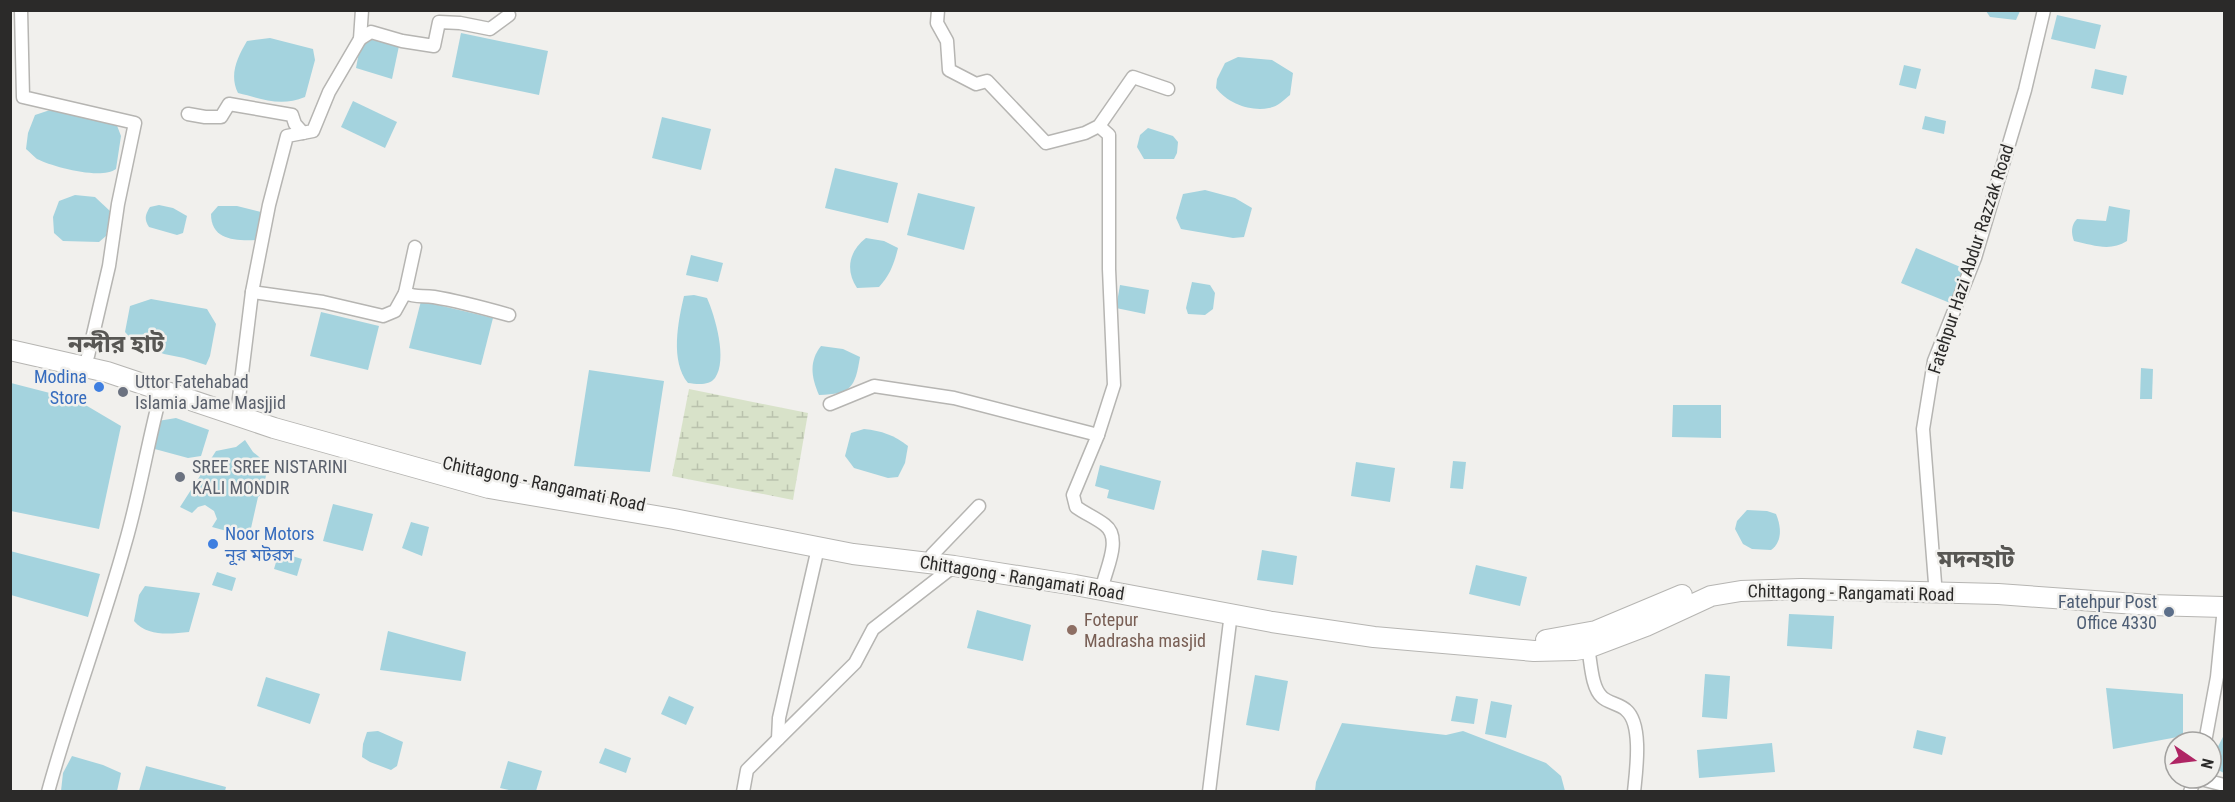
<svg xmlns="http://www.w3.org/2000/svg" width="2235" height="802" font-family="'Roboto Condensed','Noto Sans Bengali',sans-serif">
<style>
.wetland{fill:url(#wetland-marsh)}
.water{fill:#a4d3de}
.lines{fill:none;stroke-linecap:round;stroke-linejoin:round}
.minor-casing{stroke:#b6b5b2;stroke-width:15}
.trunk-casing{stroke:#b6b5b2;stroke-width:22}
.minor{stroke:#fff;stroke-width:12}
.trunk{stroke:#fff;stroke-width:20}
.shop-dot{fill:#3f7fe0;stroke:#f1f0ed;stroke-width:2}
.worship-dot{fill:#6b7280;stroke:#f1f0ed;stroke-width:2}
.service-dot{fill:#5c6f8a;stroke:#f1f0ed;stroke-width:2}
.education-dot{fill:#8d6e63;stroke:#f1f0ed;stroke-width:2}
.labels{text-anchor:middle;stroke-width:5;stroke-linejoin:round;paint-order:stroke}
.street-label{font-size:18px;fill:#2b2a29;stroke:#f1f0ed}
.shop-label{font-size:18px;fill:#366cbe;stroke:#f1f0ed;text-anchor:end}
.worship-label{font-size:18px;fill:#5b616d;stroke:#f1f0ed;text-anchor:start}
.service-label{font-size:18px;fill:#4e5e75;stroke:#f1f0ed;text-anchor:end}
.education-label{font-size:18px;fill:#785e54;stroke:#f1f0ed;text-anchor:start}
.district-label{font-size:24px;font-weight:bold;fill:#585754;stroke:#f1f0ed}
</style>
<defs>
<pattern id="wetland-marsh" width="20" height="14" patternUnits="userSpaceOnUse" patternTransform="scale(1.5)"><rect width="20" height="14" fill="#d8e2c9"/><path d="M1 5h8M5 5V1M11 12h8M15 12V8" fill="none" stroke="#bac2ad"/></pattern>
</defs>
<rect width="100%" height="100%" fill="#f1f0ed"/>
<path class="wetland" d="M689,389L808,413L793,500L672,476Z"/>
<g class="water">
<path d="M1986,11H2020L2016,20L1990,17Z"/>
<path d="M2057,15L2101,25L2095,49L2051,39Z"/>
<path d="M461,33L548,51L539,95L452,77Z"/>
<path d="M270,38L313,49L315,60L305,97C280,107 263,99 238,93C229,75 237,58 247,41Z"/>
<path d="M368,39L399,46L392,79L356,68L359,52Z"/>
<path d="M1238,57L1272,60L1293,73L1290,95C1284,100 1277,107 1269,108C1251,112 1227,103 1216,88L1217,79L1225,63Z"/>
<path d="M1904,65L1921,69L1916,89L1899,85Z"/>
<path d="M2095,69L2127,76L2123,95L2091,88Z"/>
<path d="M353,101L397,122L385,148L341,127Z"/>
<path d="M50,110L116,123L121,136L116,169C101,180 53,167 37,159C33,156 30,152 26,149L28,133L35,115Z"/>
<path d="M1925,116L1946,121L1944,134L1922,129Z"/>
<path d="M662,117L711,129L701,170L652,158Z"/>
<path d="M1148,128L1173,136L1178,142L1177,153L1174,159H1144L1137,147L1140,135Z"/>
<path d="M835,168L898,183L888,223L825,208Z"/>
<path d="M1205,190L1235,198L1252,208L1244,237L1233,238L1181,229L1176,218L1183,194Z"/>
<path d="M918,193L975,207L964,250L907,235Z"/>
<path d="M75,195L95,197L111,212L106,236L99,242L63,241L54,233L53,217L59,201Z"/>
<path d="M159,205L173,208L187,216L183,233L177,235L149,227C144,219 145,215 150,207Z"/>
<path d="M218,206H237L261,212L257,240C235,241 211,240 211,214Z"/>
<path d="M2109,206L2130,210L2127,241C2110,252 2093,245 2074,241C2071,233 2071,225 2077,219L2106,221Z"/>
<path d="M866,238L884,241L898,248C894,264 890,275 879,287L857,288C845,270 849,251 866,238Z"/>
<path d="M1916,248L1965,269L1950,303L1901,283Z"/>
<path d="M691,255L723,263L718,282L686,275Z"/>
<path d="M1192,282L1210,285L1215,293L1213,309L1205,315L1188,314L1186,308Z"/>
<path d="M1120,285L1149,290L1145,314L1116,308Z"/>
<path d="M694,295L707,298C715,316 728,360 715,378C709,386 697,384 688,383C670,361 678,322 684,296Z"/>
<path d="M151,299L207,309L216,324L210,356L206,365L184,358L164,354L135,343L125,332L130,306Z"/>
<path d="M421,301L493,318L481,365L409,348Z"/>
<path d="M321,312L379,326L368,370L310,356Z"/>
<path d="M821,346L843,349L860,357C855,388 851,394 819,395C811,377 809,361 821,346Z"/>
<path d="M2141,368L2153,369L2152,399H2140Z"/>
<path d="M589,370L664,381L650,472L574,466Z"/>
<path d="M11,383L77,400L121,426L99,529L11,511Z"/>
<path d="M1673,405H1721V438L1672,437Z"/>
<path d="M176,418L209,430L201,456L188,458L151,448L158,421Z"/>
<path d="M864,429C882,431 894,435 908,446L905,463L898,477L888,478L854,468L845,456L851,433Z"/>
<path d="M245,440L253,452L264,461L266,475L263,493L258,497L249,537L212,527L217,519L214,511L205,505L198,507L192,513L180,507L216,451L236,447Z"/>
<path d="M1453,461L1466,462L1463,489L1450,488Z"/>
<path d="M1356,462L1395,468L1390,502L1351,496Z"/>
<path d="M1100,465L1161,481L1154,510L1107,498L1109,490L1095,486Z"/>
<path d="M333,504L373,514L363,551L323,541Z"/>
<path d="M1747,510L1767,511L1776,514C1781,526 1783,541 1771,550L1752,549L1743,544L1735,529L1737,521Z"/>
<path d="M411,522L429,527L422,556L402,548Z"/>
<path d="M1262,550L1297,556L1293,585L1257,580Z"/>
<path d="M10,551L100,574L88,617L11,595Z"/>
<path d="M279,552L302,559L297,576L274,569Z"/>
<path d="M1476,565L1527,577L1520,606L1469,594Z"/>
<path d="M217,572L236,578L232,591L212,585Z"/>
<path d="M145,586L200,593L189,632C170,634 148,637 134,621L139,595Z"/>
<path d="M977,610L1031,625L1023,661L967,648Z"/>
<path d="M1789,614L1834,616L1832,649L1787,646Z"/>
<path d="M388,631L466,652L461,681L380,670Z"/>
<path d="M1705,674L1730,676L1727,719L1702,717Z"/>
<path d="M1255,675L1288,681L1279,731L1246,725Z"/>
<path d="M266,677L320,694L310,724L257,706Z"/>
<path d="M2106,688L2183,694V736L2113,749Z"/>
<path d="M669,696L694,707L686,725L661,714Z"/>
<path d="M1456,696L1478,699L1474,724L1451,721Z"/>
<path d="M1491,701L1512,705L1506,738L1485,734Z"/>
<path d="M1342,723L1446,735L1463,731L1546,763L1561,776L1565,791H1315L1316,782Z"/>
<path d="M1917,730L1946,737L1942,755L1913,748Z"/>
<path d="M378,731L403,742L397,766L391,770L370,762L362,757L363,744L367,732Z"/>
<path d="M2224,735V773L2216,769L2218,762L2212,758Z"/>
<path d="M1772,743L1775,772L1699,778L1697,750Z"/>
<path d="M605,748L631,758L626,773L599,763Z"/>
<path d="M72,756L103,765L121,773L117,791H61L63,773Z"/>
<path d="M508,761L542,771L536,791H513L500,788Z"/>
<path d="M146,766L226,787L225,791H139Z"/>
</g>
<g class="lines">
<defs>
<g id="minor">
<path d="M21,10L23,97L135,123L118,204L109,266L88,356"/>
<path d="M938,10L937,23L947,41L949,70L976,84L987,81L1046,143L1085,133L1099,126L1133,77L1168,89"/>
<path d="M360,39L371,32L402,41L434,46L439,22L460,23L490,29L509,15"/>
<path d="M188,114L205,117H221L229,104L292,115L295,124L303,133"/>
<path d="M252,292L323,302L383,316L395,311L405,293C416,298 423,295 434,297C459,301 484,308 509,315"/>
<path d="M405,293L415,247"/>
<path d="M830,404L874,386L954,398L1098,435L1073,495L1076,507C1086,514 1096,518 1105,525C1121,537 1108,565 1104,580"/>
<path d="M238,406L252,292L269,205L287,136L313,131L329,92L360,39L362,10"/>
<path d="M1098,435L1114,385L1109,269V135L1099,126"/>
<path d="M932,555L979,506"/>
<path d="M1935,583L1923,429L1934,361L1975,258L2025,90L2044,10"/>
<path d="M1588,648C1591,661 1591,687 1602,697C1608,703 1620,704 1626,710C1643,724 1636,772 1634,792"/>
<path d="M778,739L779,718L818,548"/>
<path d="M2205,742L2217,677L2224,607"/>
<path d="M2197,778L2224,785"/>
<path d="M48,792C71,708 102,627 125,544C140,493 148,440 162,389"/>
<path d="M743,792L747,770L855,663L873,629L954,566"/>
<path d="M1209,792L1231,613"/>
<path d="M2190,792L2195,778"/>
</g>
<g id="trunk">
<path d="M10,350L107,372L274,428L489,488L674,519L853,554L954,566L1075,585L1272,622L1374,637L1534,651L1575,650L1588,648L1646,626L1711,596L1741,591L1801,589L1998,594L2150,605L2224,607"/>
<path d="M1546,640L1596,631L1682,595"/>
</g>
</defs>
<use href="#minor" class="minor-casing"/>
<use href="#trunk" class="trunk-casing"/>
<use href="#minor" class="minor"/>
<use href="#trunk" class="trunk"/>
</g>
<g class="shop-dot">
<circle cx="99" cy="387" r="6"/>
<circle cx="213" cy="544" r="6"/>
</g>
<g class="worship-dot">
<circle cx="123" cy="392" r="6"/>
<circle cx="180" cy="477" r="6"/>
</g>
<circle class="service-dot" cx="2169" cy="612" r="6"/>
<circle class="education-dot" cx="1072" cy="630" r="6"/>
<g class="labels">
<g class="street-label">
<text transform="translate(1971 259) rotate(-72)" y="6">Fatehpur Hazi Abdur Razzak Road</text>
<text transform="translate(544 484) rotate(12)" y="6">Chittagong - Rangamati Road</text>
<text transform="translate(1022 578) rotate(9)" y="6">Chittagong - Rangamati Road</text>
<text transform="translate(1851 593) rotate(1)" y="6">Chittagong - Rangamati Road</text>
</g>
<g class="shop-label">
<text x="87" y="383">Modina<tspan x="87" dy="21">Store</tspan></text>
<text x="225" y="540" text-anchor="start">Noor Motors<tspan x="225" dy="21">নূর মটরস</tspan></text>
</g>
<g class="worship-label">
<text x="135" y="388">Uttor Fatehabad<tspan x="135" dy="21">Islamia Jame Masjjid</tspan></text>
<text x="192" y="473">SREE SREE NISTARINI<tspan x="192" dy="21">KALI MONDIR</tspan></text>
</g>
<g class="service-label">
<text x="2157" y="608">Fatehpur Post<tspan x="2157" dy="21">Office 4330</tspan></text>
</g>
<g class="education-label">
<text x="1084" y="626">Fotepur<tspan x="1084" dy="21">Madrasha masjid</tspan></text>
</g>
<g class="district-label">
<text x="116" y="352">নন্দীর হাট</text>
<text x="1976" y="567">মদনহাট</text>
</g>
</g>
<rect width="2235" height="802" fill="none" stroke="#2b2a29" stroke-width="24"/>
<g transform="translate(2193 760) rotate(104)"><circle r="28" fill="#f1f0ed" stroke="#a2a19f" stroke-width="1.5"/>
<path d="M0-4.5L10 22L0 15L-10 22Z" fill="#af2564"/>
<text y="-9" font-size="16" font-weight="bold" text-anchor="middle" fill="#2b2a29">N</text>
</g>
</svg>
